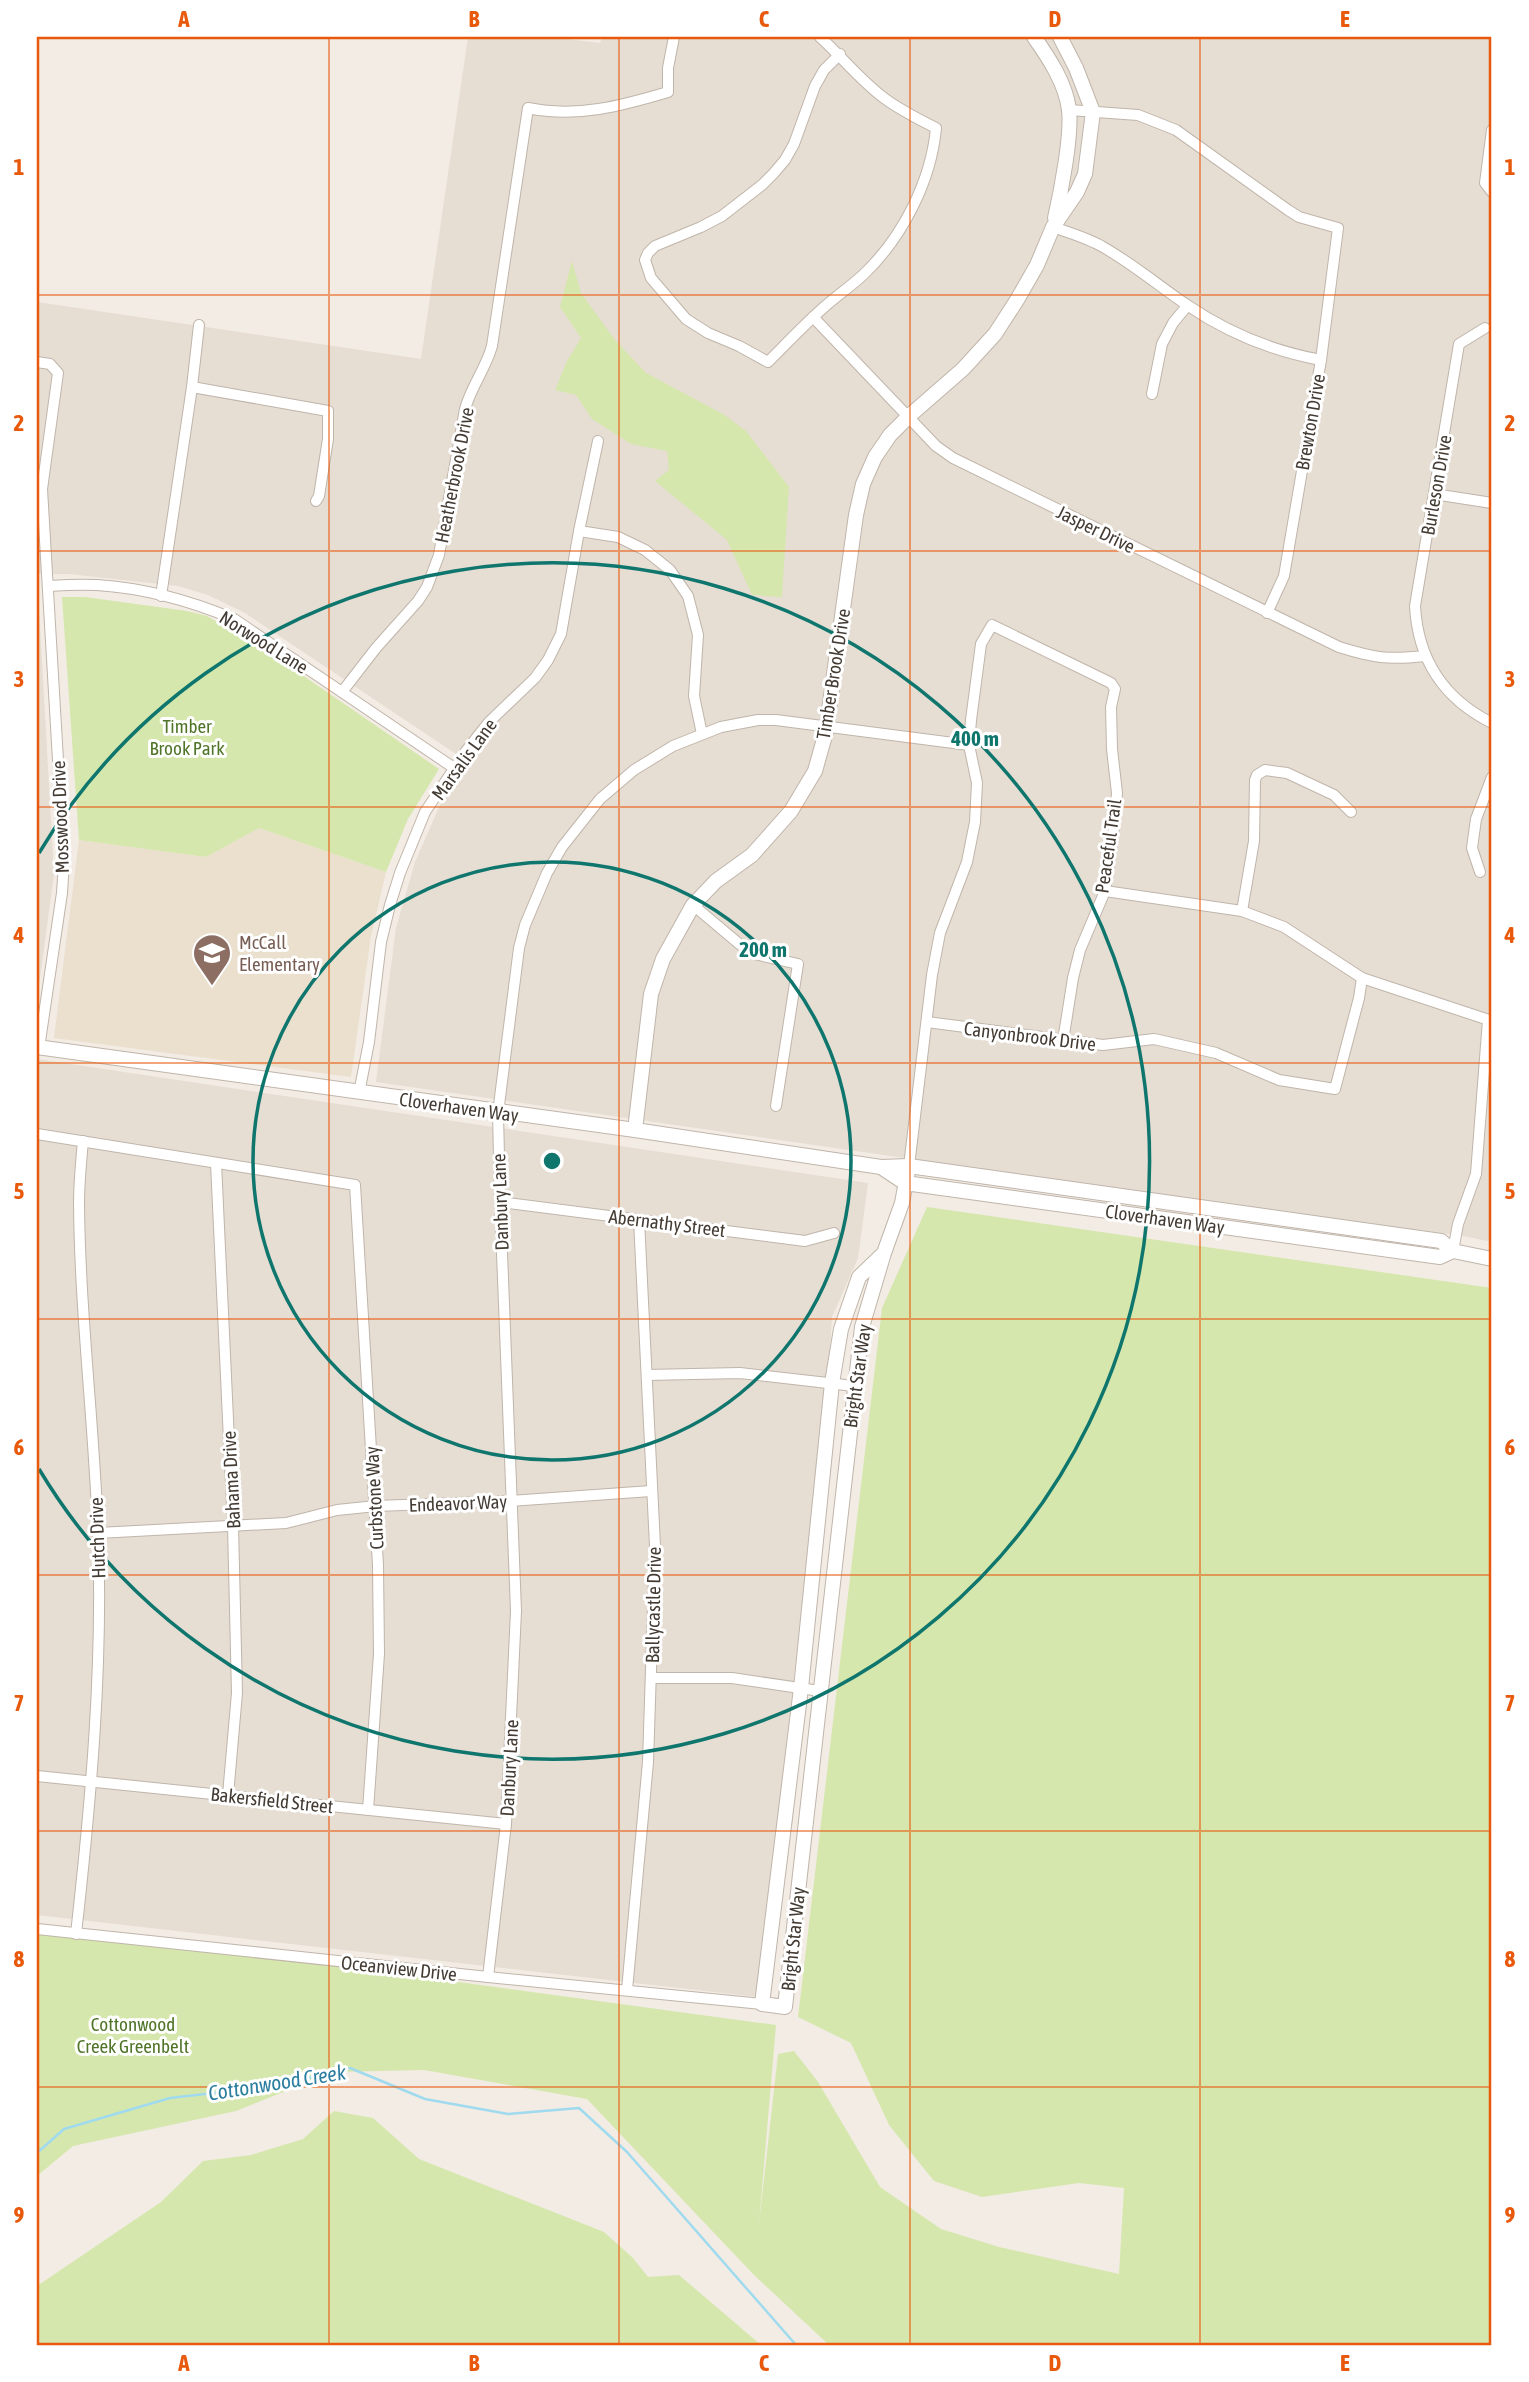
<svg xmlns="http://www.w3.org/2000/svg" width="1529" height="2382" font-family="'Asap Condensed',sans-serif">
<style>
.residential{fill:#e6ddd3}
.education{fill:#ebdfce}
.green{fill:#d5e7ad}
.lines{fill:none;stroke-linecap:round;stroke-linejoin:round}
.stream{stroke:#a0daef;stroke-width:2.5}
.minor-casing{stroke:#c0b5aa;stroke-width:12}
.tertiary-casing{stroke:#c0b5aa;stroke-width:16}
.minor{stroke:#fff;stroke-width:10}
.tertiary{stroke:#fff;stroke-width:14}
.grid{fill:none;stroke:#e8590c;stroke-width:2;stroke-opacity:0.55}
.ring{fill:none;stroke:#0f766e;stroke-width:3.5}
.labels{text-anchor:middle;stroke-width:6;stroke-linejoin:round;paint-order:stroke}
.street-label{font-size:19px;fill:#443c34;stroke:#fff}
.park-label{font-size:19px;fill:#507528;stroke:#fff}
.education-label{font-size:19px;fill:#785e54;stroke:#fff;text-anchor:start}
.water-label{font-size:21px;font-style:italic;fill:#2b7e9f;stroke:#fff}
.centre{fill:#0f766e;stroke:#fff;stroke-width:3.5}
.ring-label{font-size:21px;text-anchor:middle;font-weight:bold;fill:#0f766e;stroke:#fff;stroke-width:6;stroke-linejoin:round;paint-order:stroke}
.neatline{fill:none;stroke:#e8590c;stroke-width:2.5}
.grid-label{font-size:23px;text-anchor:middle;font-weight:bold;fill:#e8590c}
</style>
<rect width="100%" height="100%" fill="#f2ece4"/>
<g class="residential">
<path d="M468,37H549L600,43L602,37H1492V1242L1464,1236L1301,1215L376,1082L396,928L415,862L440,805L468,762L245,613L208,595L178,586L69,574H37L54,874L37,1000V302L421,359Z"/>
<path d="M37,1059L868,1183L858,1258L832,1317L829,1366L758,1997L37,1915Z"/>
</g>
<path class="education" d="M259,828L386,872L371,936L351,1077L54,1038L79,840L206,857Z"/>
<g class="green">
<path d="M572,261L581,293L615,340L646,373L723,414L746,431L789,487L782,597L752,595L727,540L655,481L669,470L667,451L631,444L592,419L576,395L555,390L567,361L581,338L560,307Z"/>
<path d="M62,597H85L187,611L207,616L276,657L439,769L408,819L386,872L259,828L206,857L79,840Z"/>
<path d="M927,1207L1492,1288V2345H829L754,2275L587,2099L424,2070L333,2072L236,2111L73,2146L37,2176V1925L776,2025L759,2224L778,2054L794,2051L818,2082L880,2187L941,2229L999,2247L1119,2274L1124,2188L1079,2183L982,2197L934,2181L889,2125L851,2043L798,2017L882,1308Z"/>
<path d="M334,2111L373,2118L419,2159L604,2232L633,2258L648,2277L679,2275L761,2345H37V2286L161,2202L203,2161L251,2155L303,2139Z"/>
</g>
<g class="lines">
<path class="stream" d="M37,2153L64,2129L170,2098L276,2086L350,2068L425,2099L508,2114L579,2108L627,2152L796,2345"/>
<defs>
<g id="minor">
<path d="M820,37C842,57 860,80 884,98C900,110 918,119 936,128C931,182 902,238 863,275C850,287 835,297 822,309C803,326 786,344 768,362L739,346L708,333L686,319L651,278L645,260L648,253L655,246L701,227L722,216L762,185L773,174L785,160L794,144L815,86L824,70L840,54"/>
<path d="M1069,110L1138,115L1176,130L1288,210L1299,217L1338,228L1321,360L1284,576L1267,613"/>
<path d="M1492,130L1485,183L1492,192"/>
<path d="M1053,227C1070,233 1088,238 1103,247C1133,264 1159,286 1187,305C1228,333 1272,351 1321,360"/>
<path d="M813,317L936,446L953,458L1339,647C1375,658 1387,660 1425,656"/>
<path d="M1485,328L1459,344L1415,606C1418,661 1444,699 1492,723"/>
<path d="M37,362L50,364L58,373L42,489L64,862L62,893L39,1048"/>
<path d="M192,387L328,411V439L319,496L316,501"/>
<path d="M1152,394L1162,344L1173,323L1187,306"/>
<path d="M1434,494L1492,503"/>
<path d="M579,531L618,537L645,550L670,570L688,596L698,635L694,696L702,734"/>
<path d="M48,586C64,585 81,584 97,585C144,588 191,601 234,619L454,768"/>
<path d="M161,596L192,387L199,325"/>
<path d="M342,692L376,648L418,601L427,587L439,555L465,409C471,387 486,368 492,346L528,108C577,118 621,106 668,92V68L674,37"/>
<path d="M1480,872L1472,848L1476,819L1492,777"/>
<path d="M1105,891L1242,911L1284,927L1362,978L1492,1021"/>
<path d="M693,905L750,953L798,964L776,1106"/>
<path d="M1242,911L1254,841L1255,780L1257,775L1265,770L1287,773L1334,795L1351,812"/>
<path d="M927,1022L1103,1045L1154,1039L1216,1053L1279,1080L1335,1089L1359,998L1362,978"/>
<path d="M359,1093L369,1042L381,942L390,905L400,873L425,812L466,751L489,722L535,678L548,660L561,634L579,531L598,441"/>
<path d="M37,1134L355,1185L378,1565L379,1654L368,1810"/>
<path d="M216,1163L233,1526L237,1693L228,1795"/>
<path d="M909,1166L932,975L940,933L967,862L975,822L977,783L969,745L971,720L981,644L992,625L1111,683L1115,689L1111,707L1112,749L1117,793L1113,837L1105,891L1080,950L1073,978L1063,1041"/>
<path d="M500,1202L805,1241L834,1233"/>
<path d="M1453,1251L1458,1224L1476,1174L1488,1020"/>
<path d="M647,1375L740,1373L854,1386"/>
<path d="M98,1533L286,1523L337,1510L376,1506L510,1501L651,1491"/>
<path d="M651,1678H732L820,1691"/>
<path d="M37,1776L506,1824"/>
<path d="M37,1929L488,1977L762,2004"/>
<path d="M76,1934C91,1800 103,1667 98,1532C94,1423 80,1314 79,1204C79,1183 81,1162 83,1141"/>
<path d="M488,1977L506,1824L516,1611L500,1202L498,1113L519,948L525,925L547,873L562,847L600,799L634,770L673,746L721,727L758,720H776L969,745"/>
<path d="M627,1990L648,1762L655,1546L639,1220"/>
</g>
<g id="tertiary">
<path d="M1034,37C1049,58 1066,84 1069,110C1072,135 1061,192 1055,218"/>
<path d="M37,1047L635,1130L881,1167L909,1166L1441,1241L1453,1251L1492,1259"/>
<path d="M635,1130L651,994L663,959L693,905L716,881L752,855L791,811L815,771L826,732L856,515L863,484L875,457L890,435L908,417L963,369L995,334L1017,300L1037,265L1053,227L1077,192L1085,174L1093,112L1076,68L1060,37"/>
<path d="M881,1167L905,1183L1440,1257L1453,1251"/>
<path d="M884,1253L859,1277L841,1329L832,1383L801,1688L762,2004L785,2007L862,1327L884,1253L902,1203L909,1166"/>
</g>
</defs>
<use href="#minor" class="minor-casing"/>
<use href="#tertiary" class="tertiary-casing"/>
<use href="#minor" class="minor"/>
<use href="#tertiary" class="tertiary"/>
</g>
<path class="grid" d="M329,37V2345M619,37V2345M910,37V2345M1200,37V2345M37,295H1492M37,551H1492M37,807H1492M37,1063H1492M37,1319H1492M37,1575H1492M37,1831H1492M37,2087H1492"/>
<g class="ring">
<circle cx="552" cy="1161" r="299"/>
<path d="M39 853A598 598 0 1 1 39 1469"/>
</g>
<defs>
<symbol id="school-pin" viewBox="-11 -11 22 30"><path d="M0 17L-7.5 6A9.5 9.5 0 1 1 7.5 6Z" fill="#8d6e63" stroke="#fff"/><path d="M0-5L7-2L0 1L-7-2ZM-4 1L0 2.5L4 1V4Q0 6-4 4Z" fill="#fff"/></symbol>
</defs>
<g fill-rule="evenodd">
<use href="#school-pin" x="190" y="931" width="44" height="60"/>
</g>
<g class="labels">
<g class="street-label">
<text transform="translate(1310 422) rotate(-80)" y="7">Brewton Drive</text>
<text transform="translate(454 475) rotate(-79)" y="7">Heatherbrook Drive</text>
<text transform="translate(1436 485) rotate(-80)" y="7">Burleson Drive</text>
<text transform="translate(1096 529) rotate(26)" y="7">Jasper Drive</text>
<text transform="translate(264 642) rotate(32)" y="7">Norwood Lane</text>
<text transform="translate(833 674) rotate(-81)" y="7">Timber Brook Drive</text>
<text transform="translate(464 759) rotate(-54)" y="7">Marsalis Lane</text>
<text transform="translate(60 817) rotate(-92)" y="7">Mosswood Drive</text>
<text transform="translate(1108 846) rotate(-82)" y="7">Peaceful Trail</text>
<text transform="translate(1030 1036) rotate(7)" y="7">Canyonbrook Drive</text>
<text transform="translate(459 1107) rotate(8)" y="7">Cloverhaven Way</text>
<text transform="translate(500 1202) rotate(-92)" y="7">Danbury Lane</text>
<text transform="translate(1165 1219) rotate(8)" y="7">Cloverhaven Way</text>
<text transform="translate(667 1223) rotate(7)" y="7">Abernathy Street</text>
<text transform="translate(857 1376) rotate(-82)" y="7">Bright Star Way</text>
<text transform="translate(231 1480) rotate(-93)" y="7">Bahama Drive</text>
<text transform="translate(374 1498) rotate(-93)" y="7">Curbstone Way</text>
<text transform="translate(458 1503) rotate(-2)" y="7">Endeavor Way</text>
<text transform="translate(97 1538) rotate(-92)" y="7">Hutch Drive</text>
<text transform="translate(653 1605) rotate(-89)" y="7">Ballycastle Drive</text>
<text transform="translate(509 1768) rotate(-87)" y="7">Danbury Lane</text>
<text transform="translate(272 1800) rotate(6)" y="7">Bakersfield Street</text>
<text transform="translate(793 1939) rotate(-84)" y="7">Bright Star Way</text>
<text transform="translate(399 1968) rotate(6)" y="7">Oceanview Drive</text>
</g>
<g class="park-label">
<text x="187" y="733">Timber<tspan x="187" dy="22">Brook Park</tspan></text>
<text x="133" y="2031">Cottonwood<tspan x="133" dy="22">Creek Greenbelt</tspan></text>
</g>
<g class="education-label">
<text x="239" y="949">McCall<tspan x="239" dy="22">Elementary</tspan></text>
</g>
<g class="water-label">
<text transform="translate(277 2083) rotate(-9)" y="7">Cottonwood Creek</text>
</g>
</g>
<circle cx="552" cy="1161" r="10" class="centre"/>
<g class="ring-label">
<text x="975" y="746">400 m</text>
<text x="763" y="957">200 m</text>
</g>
<rect width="1529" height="2382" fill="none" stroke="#ffffff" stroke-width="77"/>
<rect x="38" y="38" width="1452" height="2306" class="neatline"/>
<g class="grid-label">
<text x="184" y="27">A</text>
<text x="474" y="27">B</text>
<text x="764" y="27">C</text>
<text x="1055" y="27">D</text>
<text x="1345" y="27">E</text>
<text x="19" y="175">1</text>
<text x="1510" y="175">1</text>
<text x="19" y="431">2</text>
<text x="1510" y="431">2</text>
<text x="19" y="687">3</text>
<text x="1510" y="687">3</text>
<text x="19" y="943">4</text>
<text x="1510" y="943">4</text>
<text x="19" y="1199">5</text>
<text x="1510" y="1199">5</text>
<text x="19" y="1455">6</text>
<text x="1510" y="1455">6</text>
<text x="19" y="1711">7</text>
<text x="1510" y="1711">7</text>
<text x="19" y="1967">8</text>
<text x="1510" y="1967">8</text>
<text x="19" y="2223">9</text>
<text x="1510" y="2223">9</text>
<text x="184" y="2371">A</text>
<text x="474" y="2371">B</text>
<text x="764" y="2371">C</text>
<text x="1055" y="2371">D</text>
<text x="1345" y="2371">E</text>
</g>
</svg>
